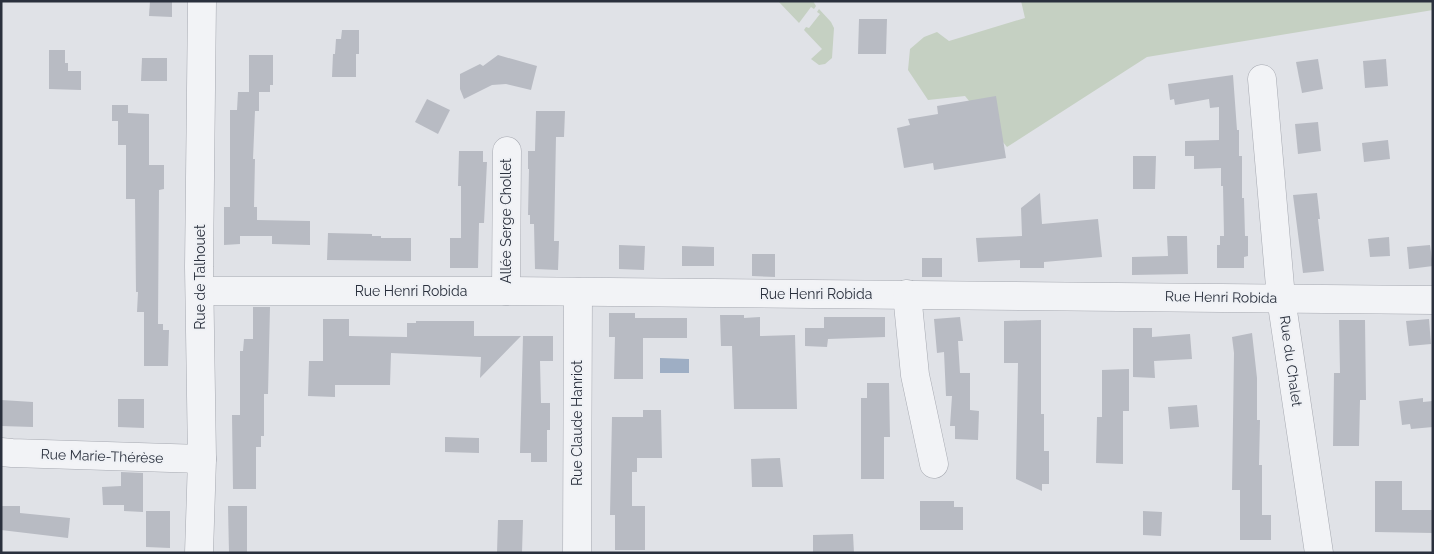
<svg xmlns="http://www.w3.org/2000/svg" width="1434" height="554" font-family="Raleway,sans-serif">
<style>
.green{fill:#c5d0c2}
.water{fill:#9eaec4}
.building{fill:#b8bbc3}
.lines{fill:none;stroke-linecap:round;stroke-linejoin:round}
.minor-casing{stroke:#a6a9b1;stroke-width:29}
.minor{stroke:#f2f3f6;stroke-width:28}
.labels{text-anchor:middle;stroke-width:4;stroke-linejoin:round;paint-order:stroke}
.street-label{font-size:14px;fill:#2a303d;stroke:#eff1f5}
</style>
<rect width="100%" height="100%" fill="#e0e2e7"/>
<g class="green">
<path d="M778,1H813L816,6L814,9L811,7L799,23Z"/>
<path d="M1021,1H1433V10L1147,57L1007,147L965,96L928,100L908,70L910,49L924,37L937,32L949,41L1025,18Z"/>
<path d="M819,9L831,22L834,28L832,58L825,64L819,65L811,59L822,49L804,30L806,27L809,28L820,14L817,12Z"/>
</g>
<path class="water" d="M660,358L689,359V373H660Z"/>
<g class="building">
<path d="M150,1H172V17L149,16Z"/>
<path d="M859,19H887L886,54H858Z"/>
<path d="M342,30H359V54H356V77H332L333,54H335L336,39H341Z"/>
<path d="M49,50H65V63H68V71H81V90L49,89Z"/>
<path d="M249,55H273V85H270V92H249Z"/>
<path d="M498,55L537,66L531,90L506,84L492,85L464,99L460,89V74L480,64L483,66Z"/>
<path d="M142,58H167V81H141Z"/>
<path d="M1318,59L1323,89L1302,93L1296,62Z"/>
<path d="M1386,59L1388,86L1365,88L1363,61Z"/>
<path d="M1233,75L1237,130H1239V156H1242V198H1244L1245,236H1248V256L1244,257V268H1217V245H1220V236H1224L1223,186H1221V168L1194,169V156H1185V141L1219,140V107L1210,108L1209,99L1175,105L1174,99L1170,100L1168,84Z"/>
<path d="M238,92H259V111H255L253,159H255L254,207H257V220L310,221V245L272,244V236H240V244L224,245V207H230V110H237Z"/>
<path d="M996,96L1006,158L934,170L933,163L904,168L897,128L910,125L908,119L938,114L937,106Z"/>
<path d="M427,99L450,110L438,134L415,122Z"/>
<path d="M112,105H128V113L149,114V165H164V189L159,190L158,324H163V330H169L168,366H144V312H137L138,292H136L135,199H126V145H118V121H112Z"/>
<path d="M536,111H565L564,137H556L554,241H559L558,270L535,269L534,224H530V215H528L529,169H528V151H535Z"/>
<path d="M1318,122L1321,151L1298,154L1295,124Z"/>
<path d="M1388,140L1390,159L1364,162L1362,143Z"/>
<path d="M459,151H483V162H487L484,223H479L478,268H450V238H461V186H458Z"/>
<path d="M1133,156H1156L1155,189H1133Z"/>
<path d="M1040,193L1042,224L1098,219L1102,257L1044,262V268H1020V260L978,262L976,238L1022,236L1021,208Z"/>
<path d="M1317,193L1320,219H1318L1324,271L1303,273L1293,195Z"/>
<path d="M328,233L372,234V236H381V238H411V261L327,260Z"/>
<path d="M1167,236H1187L1188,274L1132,275V257L1168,256Z"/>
<path d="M1389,237L1390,256L1370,257L1368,239Z"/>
<path d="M619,245L645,246L644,270L619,269Z"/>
<path d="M1430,245L1433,266L1409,269L1407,247Z"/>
<path d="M682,246L714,247V266H682Z"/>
<path d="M752,254H775V277L752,276Z"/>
<rect x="922" y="258" width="20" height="19"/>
<path d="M253,307H270L268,394H264V436H261V447H256V489H233L232,415H240V351H243L244,339H253Z"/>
<path d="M609,313H635V318H687V338H643V379H614L615,337H609Z"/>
<path d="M720,315H744V318L760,317V336L795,335L797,409H734L732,346H721Z"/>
<path d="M824,317H885V337L828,339L827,347L805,346V328H824Z"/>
<path d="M960,317L963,341H958L960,373H970V410L979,411L978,440L955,439V426H950L952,396H946L944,352L937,353L934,319Z"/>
<path d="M323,319H349V336L407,337V323H416V321H474V336H521L480,378L481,357L391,353L390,385H335V397L308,396L309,361H323Z"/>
<path d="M1429,319L1431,344L1409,346L1406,321Z"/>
<path d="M1041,320V414H1044V451H1049V484H1042V491L1016,479L1018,363H1004V321Z"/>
<path d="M1339,320H1365L1366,400H1360L1359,446H1333L1334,373H1340Z"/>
<path d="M1133,328H1152V337L1190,334L1192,359L1154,361L1155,378L1133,377Z"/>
<path d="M1252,333L1257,378V420H1260L1259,465H1262V515H1271V540H1240V490H1232L1234,353L1232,337Z"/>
<path d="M523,336H553V361H540L541,403H550V430H547V462H531V453H520Z"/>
<path d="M1129,369V411H1123V464L1096,463L1097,417H1102V370Z"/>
<path d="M867,383H889L890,437H884V479H861V398H867Z"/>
<path d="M1423,398V402L1433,401V427L1411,429L1410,424L1402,425L1399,401Z"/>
<path d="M118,399H144V428L118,427Z"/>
<path d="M1,400L33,402V427L1,426Z"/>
<path d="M1197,405L1199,427L1170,429L1168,407Z"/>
<path d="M643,410H661L662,458H637V472H632V506H645V550H615V515H610L612,417H643Z"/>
<path d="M445,437L479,438V453L445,452Z"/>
<path d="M780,458L783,487H752L751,459Z"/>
<path d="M121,472L143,473V512L124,511V505H103L102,487L121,486Z"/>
<path d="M1375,481H1402V510H1433V533L1375,532Z"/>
<path d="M920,501H954V507H963V530H920Z"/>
<path d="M1,506H20V513L70,518L68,538L1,530Z"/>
<path d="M228,506H247V553H229Z"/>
<path d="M146,511H170V548L146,547Z"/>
<path d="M1143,511L1162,512L1161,536L1143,535Z"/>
<path d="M498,520H523L522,553H497Z"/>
<path d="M853,534L854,553H813V535Z"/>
</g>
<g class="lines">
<defs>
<g id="minor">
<path d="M1262,79L1281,298L1319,553"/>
<path d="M200,291H506L1433,300"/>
<path d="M506,291L507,151"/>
<path d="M907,294L915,375L934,464"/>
<path d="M1,452L12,453L202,459"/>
<path d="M199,553L202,459L199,267L202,1"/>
<path d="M577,553L578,292"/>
</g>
</defs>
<use href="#minor" class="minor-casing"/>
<use href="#minor" class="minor"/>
</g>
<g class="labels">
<g class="street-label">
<text transform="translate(506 221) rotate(-90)" y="5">Allée Serge Chollet</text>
<text transform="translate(200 277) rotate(-90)" y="5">Rue de Talhouet</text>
<text x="411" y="296">Rue Henri Robida</text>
<text x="816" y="299">Rue Henri Robida</text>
<text transform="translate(1221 297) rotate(1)" y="5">Rue Henri Robida</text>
<text transform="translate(1291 361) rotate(82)" y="5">Rue du Chalet</text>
<text transform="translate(577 423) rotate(-90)" y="5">Rue Claude Hanriot</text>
<text transform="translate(102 456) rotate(2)" y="5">Rue Marie-Thérèse</text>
</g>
</g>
<rect width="1434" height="554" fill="none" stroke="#2a303d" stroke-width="5"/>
</svg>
